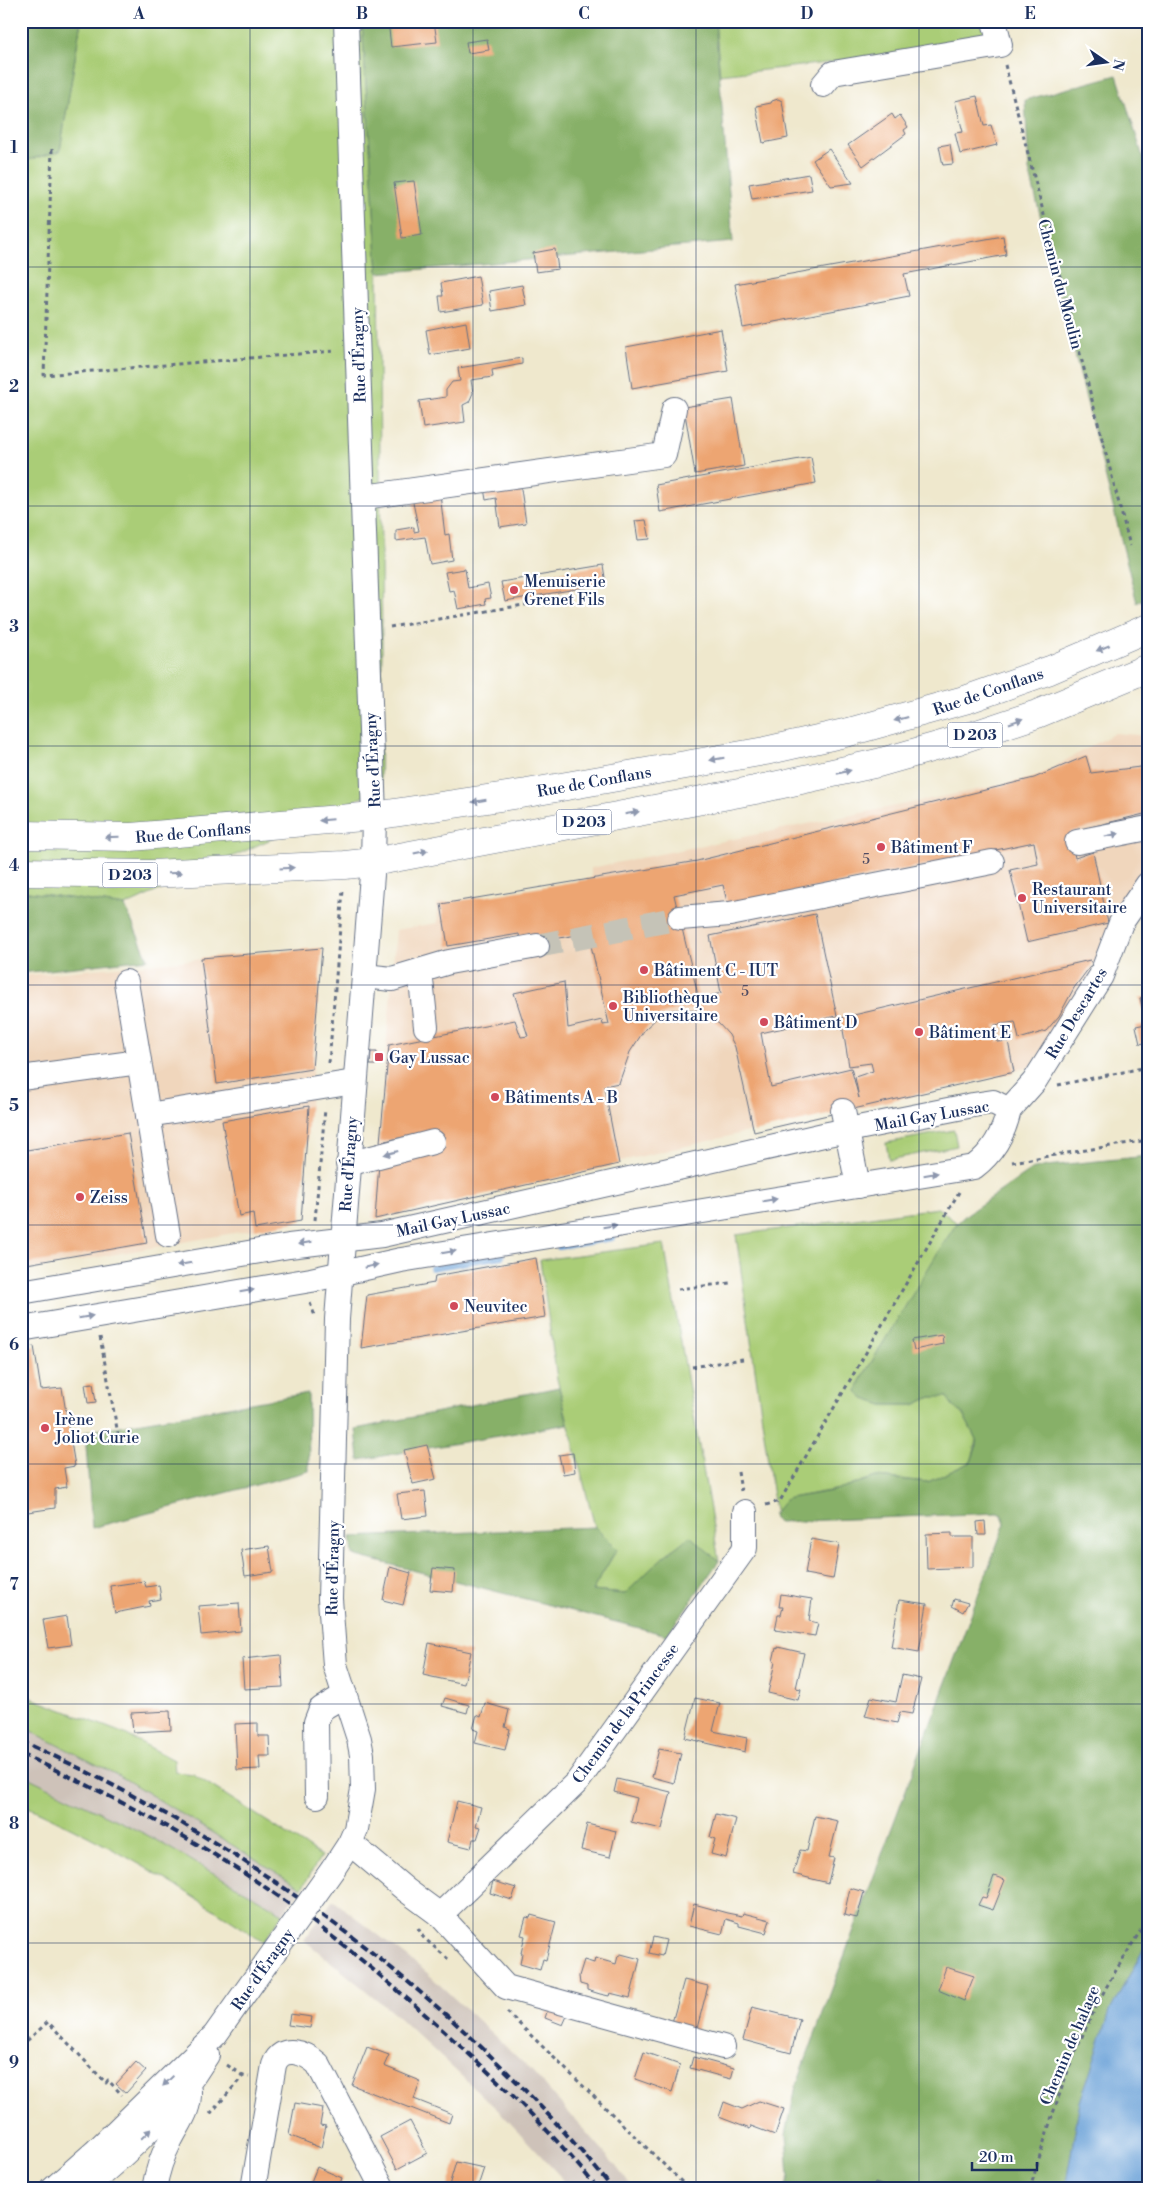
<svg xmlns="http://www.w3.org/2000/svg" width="1169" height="2210" font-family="'Libre Bodoni',serif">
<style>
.built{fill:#f0d6bc}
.industrial{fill:#cec2b9}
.green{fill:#aacd77;stroke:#627e6a}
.forest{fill:#87b068;stroke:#517063}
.water{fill:#69a0d7;stroke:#42689a}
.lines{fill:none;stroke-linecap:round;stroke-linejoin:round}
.stream{stroke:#69a0d7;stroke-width:6}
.building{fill:#eda572}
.minor-tunnel{stroke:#c5c3b7;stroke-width:24;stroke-dasharray:24 12;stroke-linecap:butt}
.minor-casing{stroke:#657085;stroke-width:26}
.major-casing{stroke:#657085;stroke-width:29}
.path{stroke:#657085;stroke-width:3;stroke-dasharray:4 4;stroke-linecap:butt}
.minor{stroke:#fff;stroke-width:24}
.major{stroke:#fff;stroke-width:28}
.rail{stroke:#1b2f5e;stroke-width:4;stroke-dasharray:8 4;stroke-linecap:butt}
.minor-bridge-casing{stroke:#657085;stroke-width:26;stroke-linecap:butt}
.minor-bridge{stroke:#fff;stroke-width:24}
.oneway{fill:#8d97ae}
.grid{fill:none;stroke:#1b2f5e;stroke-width:1;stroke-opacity:0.55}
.poi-dot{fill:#d1495b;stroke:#fff;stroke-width:2}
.labels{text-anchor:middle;stroke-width:4.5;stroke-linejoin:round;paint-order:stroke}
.number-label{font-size:14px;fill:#504c63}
.shield{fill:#fff;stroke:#5f6d8e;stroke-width:1}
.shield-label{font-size:15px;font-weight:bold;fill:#1b2f5e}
.street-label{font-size:16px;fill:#1b2f5e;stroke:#fff}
.poi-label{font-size:16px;fill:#1b2f5e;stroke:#fff;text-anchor:start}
.neatline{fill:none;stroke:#1b2f5e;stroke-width:2}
.grid-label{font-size:16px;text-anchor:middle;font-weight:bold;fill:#1b2f5e}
</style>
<rect width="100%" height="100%" fill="#fff"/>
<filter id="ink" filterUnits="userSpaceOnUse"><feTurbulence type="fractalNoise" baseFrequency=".02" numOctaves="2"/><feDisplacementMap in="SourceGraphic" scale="10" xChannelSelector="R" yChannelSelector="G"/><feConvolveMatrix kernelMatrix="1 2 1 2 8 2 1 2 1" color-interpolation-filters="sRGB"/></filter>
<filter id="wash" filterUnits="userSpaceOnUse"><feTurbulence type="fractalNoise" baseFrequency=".0096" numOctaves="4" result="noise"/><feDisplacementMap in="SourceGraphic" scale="20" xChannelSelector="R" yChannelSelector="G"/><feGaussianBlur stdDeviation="1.12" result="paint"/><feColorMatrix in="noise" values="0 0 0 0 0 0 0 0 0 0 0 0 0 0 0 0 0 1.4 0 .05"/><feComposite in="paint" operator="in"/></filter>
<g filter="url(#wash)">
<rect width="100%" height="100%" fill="#efe8cd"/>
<g class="built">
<path d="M1115,733L1148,736V858L1088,978L1031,1067L372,1218L396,930L438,923L437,904L591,880V868L1034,778Z"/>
<path d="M322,948L301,1221L21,1271V976Z"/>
</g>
<g class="industrial">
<path d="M21,1726L125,1779L302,1888L283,1913L147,1835L21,1774Z"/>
<path d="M333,1900L425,1971L532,2071L615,2165L633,2189H572L501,2113L397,2016L304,1940Z"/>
</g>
<g class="green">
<path d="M81,21H362L378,273L382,647L380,789L125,906L21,891V162L60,151Z"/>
<path d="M715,21H983L988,45L720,75Z"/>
<path d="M954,1130L957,1146L889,1160L886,1143Z"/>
<path d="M938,1208L957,1223L860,1381L883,1405H914L931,1397L947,1396L963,1414L977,1441L971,1462L928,1482L876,1477L840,1489L790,1498L775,1511L736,1235Z"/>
<path d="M664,1244L719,1561L690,1537L663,1557L626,1594L592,1591L617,1549L595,1527L557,1379L540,1260Z"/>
<path d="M21,1694L125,1734L174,1760L175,1772L193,1774L321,1856L302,1888L125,1779L21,1726Z"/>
<path d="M21,1774L147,1835L283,1913L263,1942C187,1890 105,1841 21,1804Z"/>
</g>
<g class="forest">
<path d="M21,21H81L60,151L21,162Z"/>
<path d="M362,21H715L733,242L378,273Z"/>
<path d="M1117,75L1148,173V596L1137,603L1029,170L1025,100Z"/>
<path d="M21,891L125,906L148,959L21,973Z"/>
<path d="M1148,1156V1941L1111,2009L1080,2102L1065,2189H785L789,2177L786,2135L796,2086L1005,1523L1002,1515L998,1513L779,1522L774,1519L773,1514L785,1500L790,1498L832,1491L876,1477L928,1482L971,1462L977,1445V1441L963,1414L953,1406L947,1397H931L914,1405H883L864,1399L857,1391L860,1381L943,1244L957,1223L967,1214L1031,1170L1047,1166Z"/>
<path d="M559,1387L568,1424L359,1460L356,1429Z"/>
<path d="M308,1393L309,1471L92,1528L85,1432Z"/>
<path d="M595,1527L617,1549L592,1591L625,1594L663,1557L690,1536L719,1561L667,1635L353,1555L351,1537Z"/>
</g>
<path class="water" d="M1148,1941V2189H1065L1080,2102L1111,2009Z"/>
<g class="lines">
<g class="stream">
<path d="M559,1247L612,1238"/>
<path d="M432,1268L502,1256"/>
</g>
</g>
<g id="blocks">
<g class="building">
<path d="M388,21H434L437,42L391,47Z"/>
<path d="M487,39L489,50L468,53L466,42Z"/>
<path d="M977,96L984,126L991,125L997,145L960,154L955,133L963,132L955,101Z"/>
<path d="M778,99L782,101L788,138L763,143L756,106L771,103L772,101Z"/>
<path d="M892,114L895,119L900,115L908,127L904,130L906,134L863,166L848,145Z"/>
<path d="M950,144L953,164L943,165L939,146Z"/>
<path d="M829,149L853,183L831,186L813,160Z"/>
<path d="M809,174L812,190L752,199L749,184Z"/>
<path d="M414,181L422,235L402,238L394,183Z"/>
<path d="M1003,236L1006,255L904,274L909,296L743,328L735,284Z"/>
<path d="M555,249L558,269L536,272L533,253Z"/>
<path d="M478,276L483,305L441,312L439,296H443L441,283Z"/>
<path d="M522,285L526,305L492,311L489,291Z"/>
<path d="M466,322L470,348L430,355L426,330Z"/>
<path d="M721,329L728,371L632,388L626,347Z"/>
<path d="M522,358V364L492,370L493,377L471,380L473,393L469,402L463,405L465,422L423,428L419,401L446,397V390L452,382L460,381L458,368Z"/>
<path d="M733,399L744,466L695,474L684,407Z"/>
<path d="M811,457L816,483L660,512L656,485Z"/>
<path d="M520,482L526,523L500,527L496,498L486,500L484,488Z"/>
<path d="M440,494L445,535L449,534L452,560L430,564L425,537L396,541V530L414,527V532L419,531L412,498Z"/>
<path d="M646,520L650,539L638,540L635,521Z"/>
<path d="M603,565L606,584L505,601L501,582Z"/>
<path d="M465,569L468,588L488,584L491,598L485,599L486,604L458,609L454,590L449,591L445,572Z"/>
<path d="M1086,756L1091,773L1148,766V813L1070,832L1075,858L1093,852L1108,923L1027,942L1010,870L1038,864L1034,842L728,906L723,885L674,895L699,999L721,993L710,936L815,914L837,1016L761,1033L771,1087L851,1068L859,1098L855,1077L873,1071L871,1063L849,1066L841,1018L1090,960L1092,964L1074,988L1059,1016L1046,1031L1019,1039L1015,1022L995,1025L997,1042L1008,1041L1014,1072L754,1132L735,1047L729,1035L718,1023L695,1011L688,1009L673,1010L659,1016L645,1029L630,1052L619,1083L604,1086L619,1164L375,1219L379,1163L439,1149L437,1130L380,1142L389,1045L515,1020L521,1037L528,1036L514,993L564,982L568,1028L602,1020L603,1025L609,1024L589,937L571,936L521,945L519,934L448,946L441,904L697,861L1034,778Z"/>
<path d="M322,948L312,1069L217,1084L201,958Z"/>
<path d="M1148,996V1042L1140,1044L1136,1026L1146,1024L1140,998Z"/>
<path d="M371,1052H377L376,1065H370Z"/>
<path d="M309,1106L301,1221L255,1229L253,1213L239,1216L222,1121Z"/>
<path d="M128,1133L147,1243L21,1265V1151Z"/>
<path d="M536,1258L545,1317L361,1348L367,1295L434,1283L435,1276Z"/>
<path d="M942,1335L943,1344L914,1350L912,1340Z"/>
<path d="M34,1346L41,1390L62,1388L75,1466L64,1468L67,1487L55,1489V1508L21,1513V1348Z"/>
<path d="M93,1383L96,1402L88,1403L85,1384Z"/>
<path d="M427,1445L436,1479L413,1484L404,1450Z"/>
<path d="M573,1453L575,1472L563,1474L559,1455Z"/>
<path d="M425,1491L428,1516L401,1519L397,1494Z"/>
<path d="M985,1521L986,1535H978L977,1522Z"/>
<path d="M952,1533V1537H973V1567L927,1569L926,1534Z"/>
<path d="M811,1539L839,1544L833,1579L805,1574Z"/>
<path d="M269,1546L273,1572L245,1576L241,1550Z"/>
<path d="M390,1567L411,1573L403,1605L383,1600Z"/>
<path d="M433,1568L455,1570L453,1592L430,1590Z"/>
<path d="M144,1581L146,1587L159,1585L161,1599L149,1601L150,1606L115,1613L110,1586Z"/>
<path d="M781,1594L812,1599L809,1621L818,1623L815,1636L775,1630L778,1615H781L783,1607H779Z"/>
<path d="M954,1599L968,1603L963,1612L952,1606Z"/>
<path d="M899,1600L927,1604L919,1652L891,1647Z"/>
<path d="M239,1603L241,1631L201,1635L198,1606Z"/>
<path d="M67,1616L71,1645L48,1648L43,1620Z"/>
<path d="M429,1643L471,1652L464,1684L423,1675Z"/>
<path d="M778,1647L804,1653L796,1688L801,1689L798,1700L768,1693L775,1662L773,1661L776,1648L778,1649Z"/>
<path d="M281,1655L283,1687L244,1689L242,1659Z"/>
<path d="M902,1675L921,1679L912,1714L900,1712L897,1723L865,1716L871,1697L896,1702Z"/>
<path d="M445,1698L469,1705L467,1713L442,1706Z"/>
<path d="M695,1698L720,1703L713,1731L747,1738L745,1752L685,1738Z"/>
<path d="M485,1703L509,1710L505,1727L510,1729L505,1750L475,1743L478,1731L473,1729L477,1715L481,1717Z"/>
<path d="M170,1711L171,1730L133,1732L131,1713Z"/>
<path d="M258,1723V1736H269L270,1756H259L260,1769L237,1770L235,1724Z"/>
<path d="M659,1749L681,1753L674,1783L652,1777Z"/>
<path d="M617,1779L671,1792L662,1829L631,1822L637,1798L614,1792Z"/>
<path d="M457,1801L481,1807L476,1826L481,1827L477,1839H473L471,1848L447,1842Z"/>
<path d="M716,1814L736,1819L726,1858L711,1854L715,1839L710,1837Z"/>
<path d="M815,1816L838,1821L829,1857L834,1858L828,1883L793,1874L800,1850L807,1851Z"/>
<path d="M587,1824L616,1831L610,1857L581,1850Z"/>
<path d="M994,1876L1005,1880L993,1910L978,1905L982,1897L986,1898Z"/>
<path d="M493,1881L516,1888L512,1900L490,1893Z"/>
<path d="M850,1888L864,1892L857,1918L844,1915Z"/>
<path d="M694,1904L727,1913L742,1916L743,1913L770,1920L766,1933L739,1926V1923L726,1919L722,1934L689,1926Z"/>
<path d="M531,1915L556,1922L546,1960L543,1959L540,1970L520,1964L522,1953H521L525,1936L521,1935L526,1917L530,1918Z"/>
<path d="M653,1937L666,1940L662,1956L649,1953Z"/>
<path d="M621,1954L640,1959L630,1998L610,1993L609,1996L600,1994L587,1990V1986L580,1984L579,1976L584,1960L594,1963L595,1958L616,1964L618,1956Z"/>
<path d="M946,1967L974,1976L964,2001L938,1990Z"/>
<path d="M684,1980L708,1986L696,2032L671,2026Z"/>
<path d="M752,2007L800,2019L791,2053L743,2040Z"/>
<path d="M548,2009L567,2016L563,2025L545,2018Z"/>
<path d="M290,2014L312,2017L310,2028L288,2025Z"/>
<path d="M367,2047L389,2055L384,2066L418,2080L420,2083L414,2099L452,2114L449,2123L352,2085Z"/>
<path d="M644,2052L680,2065L672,2092L635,2079Z"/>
<path d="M693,2057L734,2068L731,2079L690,2068Z"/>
<path d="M136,2062L146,2071L126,2093L116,2084Z"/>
<path d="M759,2101L784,2109L775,2135L751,2126L750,2129L719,2117L724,2102L742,2109Z"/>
<path d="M295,2103L323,2108L320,2125L326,2126L321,2148L289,2135Z"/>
<path d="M410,2121L427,2153L397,2169L380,2137Z"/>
<path d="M456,2162L484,2168L477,2189H448Z"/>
<path d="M317,2167L342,2178L338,2189H308Z"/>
<path d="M875,2183L885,2186L884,2189H873Z"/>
</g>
</g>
</g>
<g filter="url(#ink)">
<use href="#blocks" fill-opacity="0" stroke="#657085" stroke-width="1"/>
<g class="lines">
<path class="minor-tunnel" d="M537,946L680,918"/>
<defs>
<g id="minor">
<path d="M823,85L833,73L1000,45L994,21"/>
<path d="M364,497L664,455L674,409"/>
<path d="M1077,842L1148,828"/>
<path d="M680,918L730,914L992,862"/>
<path d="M420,971L426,1027"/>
<path d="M364,976L392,979L449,962L537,946"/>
<path d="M126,982L148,1115"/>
<path d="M21,1078L139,1062"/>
<path d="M1009,1110L1034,1082L1101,976L1121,923L1148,884"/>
<path d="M843,1111L858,1186"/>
<path d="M348,1164L433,1142"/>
<path d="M168,1235L148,1115L354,1082"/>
<path d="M21,1292L289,1246L382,1235L828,1134L973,1105L993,1102L1009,1110C1004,1133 994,1152 974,1167L401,1260L311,1280L21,1329"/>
<path d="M317,1796L316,1722L321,1709L345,1695"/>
<path d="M350,1843L406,1890L440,1915L506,1987L723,2047"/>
<path d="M333,1869L350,1843L356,1829L363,1789L362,1755L359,1739L335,1665L330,1599L337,1319L373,862L374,816L346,21"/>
<path d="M440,1915L578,1781L745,1548V1512"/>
<path d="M53,2189L95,2152L215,2035L274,1952"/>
<path d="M83,2189C132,2150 174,2109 207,2055"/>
<path d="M154,2189C157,2172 162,2156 170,2141C178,2124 190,2111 189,2091"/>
<path d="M253,2189L274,2065C281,2044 305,2052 318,2064L383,2189"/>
</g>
<g id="major">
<path d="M21,835L131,837L374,816L527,793L765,751L849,732L968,699L1050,670L1148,628"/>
<path d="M21,872L151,874L345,865L373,862L755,790L878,763L959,740L1037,714L1148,668"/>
</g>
</defs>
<use href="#minor" class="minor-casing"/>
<use href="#major" class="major-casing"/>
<g class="path">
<path d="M1005,65L1130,546"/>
<path d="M52,149L44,375L335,351"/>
<path d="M390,627L530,604"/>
<path d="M329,1063L343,890"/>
<path d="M1058,1085L1148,1067"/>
<path d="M1012,1162L1148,1140"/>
<path d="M315,1220L325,1109"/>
<path d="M678,1289L730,1283"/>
<path d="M310,1303L315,1316"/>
<path d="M100,1337L118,1434"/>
<path d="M692,1367L743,1359"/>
<path d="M738,1472L741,1491"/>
<path d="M766,1505L780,1501L959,1192"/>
<path d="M418,1928L423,1937L448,1959"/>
<path d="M507,2012L689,2189"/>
<path d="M21,2046L48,2022L106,2083L108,2080L122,2095"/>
<path d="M227,2065L243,2076"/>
<path d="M210,2114L243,2076L249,2077"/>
<path d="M24,2189L31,2184"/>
<path d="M1030,2189C1048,2127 1067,2064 1096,2007C1111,1976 1131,1947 1148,1918"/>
</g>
<use href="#minor" class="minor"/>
<use href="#major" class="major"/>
<g class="rail">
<path d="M21,1741C247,1841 457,1997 613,2189"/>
<path d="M21,1754C114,1796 205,1844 288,1903C340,1941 389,1982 437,2025C494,2076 550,2129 598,2189"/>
</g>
<defs>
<path id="minor-bridge" d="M274,1952L333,1869"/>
</defs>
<use href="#minor-bridge" class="minor-bridge-casing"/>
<use href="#minor-bridge" class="minor-bridge"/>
</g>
<defs><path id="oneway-solid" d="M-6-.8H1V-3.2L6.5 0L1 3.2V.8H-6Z" transform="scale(1.25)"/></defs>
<g class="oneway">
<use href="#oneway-solid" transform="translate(1103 648) rotate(157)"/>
<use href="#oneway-solid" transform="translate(901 719) rotate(165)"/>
<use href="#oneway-solid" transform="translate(1016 721) rotate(-19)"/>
<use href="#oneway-solid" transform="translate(717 759) rotate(170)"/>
<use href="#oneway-solid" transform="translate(844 772) rotate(-14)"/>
<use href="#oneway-solid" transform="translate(479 801) rotate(171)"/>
<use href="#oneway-solid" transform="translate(632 813) rotate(-10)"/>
<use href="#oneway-solid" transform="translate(326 820) rotate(175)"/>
<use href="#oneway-solid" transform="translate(1112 835) rotate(-11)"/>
<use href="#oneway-solid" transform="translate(112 837) rotate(179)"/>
<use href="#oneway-solid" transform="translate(421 852) rotate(-12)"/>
<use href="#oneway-solid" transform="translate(287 868) rotate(-3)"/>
<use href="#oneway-solid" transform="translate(175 873) rotate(-2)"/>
<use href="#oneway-solid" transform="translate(391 1153) rotate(165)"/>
<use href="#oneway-solid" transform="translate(931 1174) rotate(-9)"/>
<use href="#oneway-solid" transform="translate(770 1200) rotate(-9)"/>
<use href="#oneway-solid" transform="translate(610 1226) rotate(-9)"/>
<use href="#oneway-solid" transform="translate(305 1243) rotate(171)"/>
<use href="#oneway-solid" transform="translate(449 1252) rotate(-9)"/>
<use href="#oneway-solid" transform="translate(184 1264) rotate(170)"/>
<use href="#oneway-solid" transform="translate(371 1266) rotate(-13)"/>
<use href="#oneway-solid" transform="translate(247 1291) rotate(-9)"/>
<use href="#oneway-solid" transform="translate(86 1317) rotate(-10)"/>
<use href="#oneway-solid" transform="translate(168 2081) rotate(136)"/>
<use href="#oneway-solid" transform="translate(146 2134) rotate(-44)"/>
</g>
</g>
<path class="grid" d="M250,21V2189M473,21V2189M696,21V2189M919,21V2189M21,267H1148M21,506H1148M21,746H1148M21,985H1148M21,1225H1148M21,1464H1148M21,1704H1148M21,1943H1148"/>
<g class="poi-dot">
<circle cx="514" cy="590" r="5"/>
<circle cx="881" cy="847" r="5"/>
<circle cx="1022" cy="898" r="5"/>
<circle cx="644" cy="970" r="5"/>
<circle cx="613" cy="1006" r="5"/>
<circle cx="764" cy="1022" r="5"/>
<circle cx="919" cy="1032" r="5"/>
<rect x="374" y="1052" width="10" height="10" rx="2.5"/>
<circle cx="495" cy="1097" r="5"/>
<circle cx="80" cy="1197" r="5"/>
<circle cx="454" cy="1306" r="5"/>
<circle cx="45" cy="1428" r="5"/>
</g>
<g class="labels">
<g class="number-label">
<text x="866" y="864">5</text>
<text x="745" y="996">5</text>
</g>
<g class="shield">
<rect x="947.5" y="722.5" width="55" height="25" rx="4"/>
<rect x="556.5" y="809.5" width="55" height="25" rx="4"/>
<rect x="102.5" y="862.5" width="55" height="25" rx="4"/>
</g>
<g class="shield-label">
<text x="975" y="740">D 203</text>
<text x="584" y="827">D 203</text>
<text x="130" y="880">D 203</text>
</g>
<g class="street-label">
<text transform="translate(1061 284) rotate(75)" y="6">Chemin du Moulin</text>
<text transform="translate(358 355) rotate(-92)" y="6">Rue d'Éragny</text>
<text transform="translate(988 691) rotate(-19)" y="6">Rue de Conflans</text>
<text transform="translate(372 760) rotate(-93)" y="6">Rue d'Éragny</text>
<text transform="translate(594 781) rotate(-10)" y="6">Rue de Conflans</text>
<text transform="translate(193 832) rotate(-5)" y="6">Rue de Conflans</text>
<text transform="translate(1076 1013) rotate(-59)" y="6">Rue Descartes</text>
<text transform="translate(932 1115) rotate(-10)" y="6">Mail Gay Lussac</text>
<text transform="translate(348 1164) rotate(-86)" y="6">Rue d'Éragny</text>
<text transform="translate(453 1219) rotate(-12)" y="6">Mail Gay Lussac</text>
<text transform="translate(332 1568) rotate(-89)" y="6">Rue d'Éragny</text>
<text transform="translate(625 1713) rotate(-54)" y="6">Chemin de la Princesse</text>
<text transform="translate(262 1969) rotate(-55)" y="6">Rue d'Éragny</text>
<text transform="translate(1069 2045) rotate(-67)" y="6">Chemin de halage</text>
</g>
<g class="poi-label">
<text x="524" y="587">Menuiserie<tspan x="524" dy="18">Grenet Fils</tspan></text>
<text x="891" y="853">Bâtiment F</text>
<text x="1032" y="895">Restaurant<tspan x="1032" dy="18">Universitaire</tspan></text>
<text x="654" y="976">Bâtiment C - IUT</text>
<text x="623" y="1003">Bibliothèque<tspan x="623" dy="18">Universitaire</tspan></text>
<text x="774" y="1028">Bâtiment D</text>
<text x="929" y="1038">Bâtiment E</text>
<text x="389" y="1063">Gay Lussac</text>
<text x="505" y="1103">Bâtiments A - B</text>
<text x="90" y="1203">Zeiss</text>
<text x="464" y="1312">Neuvitec</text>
<text x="55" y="1425">Irène<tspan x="55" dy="18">Joliot Curie</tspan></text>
</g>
</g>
<rect width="1169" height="2210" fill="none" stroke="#fff" stroke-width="55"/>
<g transform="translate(1106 62) rotate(103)" stroke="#ffffff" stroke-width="4" paint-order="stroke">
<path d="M0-4L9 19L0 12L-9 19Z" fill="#1b2f5e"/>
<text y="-8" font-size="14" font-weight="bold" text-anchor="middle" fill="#1b2f5e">N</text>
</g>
<path d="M972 2162v8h65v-8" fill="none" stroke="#1b2f5e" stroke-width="2.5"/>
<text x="979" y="2162" font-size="15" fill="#1b2f5e" stroke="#ffffff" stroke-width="4" paint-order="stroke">20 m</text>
<rect x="28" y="28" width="1114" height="2154" class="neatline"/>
<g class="grid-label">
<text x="139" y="19">A</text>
<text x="362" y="19">B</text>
<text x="584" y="19">C</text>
<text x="807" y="19">D</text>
<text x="1030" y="19">E</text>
<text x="14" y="153">1</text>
<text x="14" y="392">2</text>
<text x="14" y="632">3</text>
<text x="14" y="871">4</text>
<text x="14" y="1111">5</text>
<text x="14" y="1350">6</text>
<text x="14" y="1590">7</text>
<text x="14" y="1829">8</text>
<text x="14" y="2068">9</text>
</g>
</svg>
